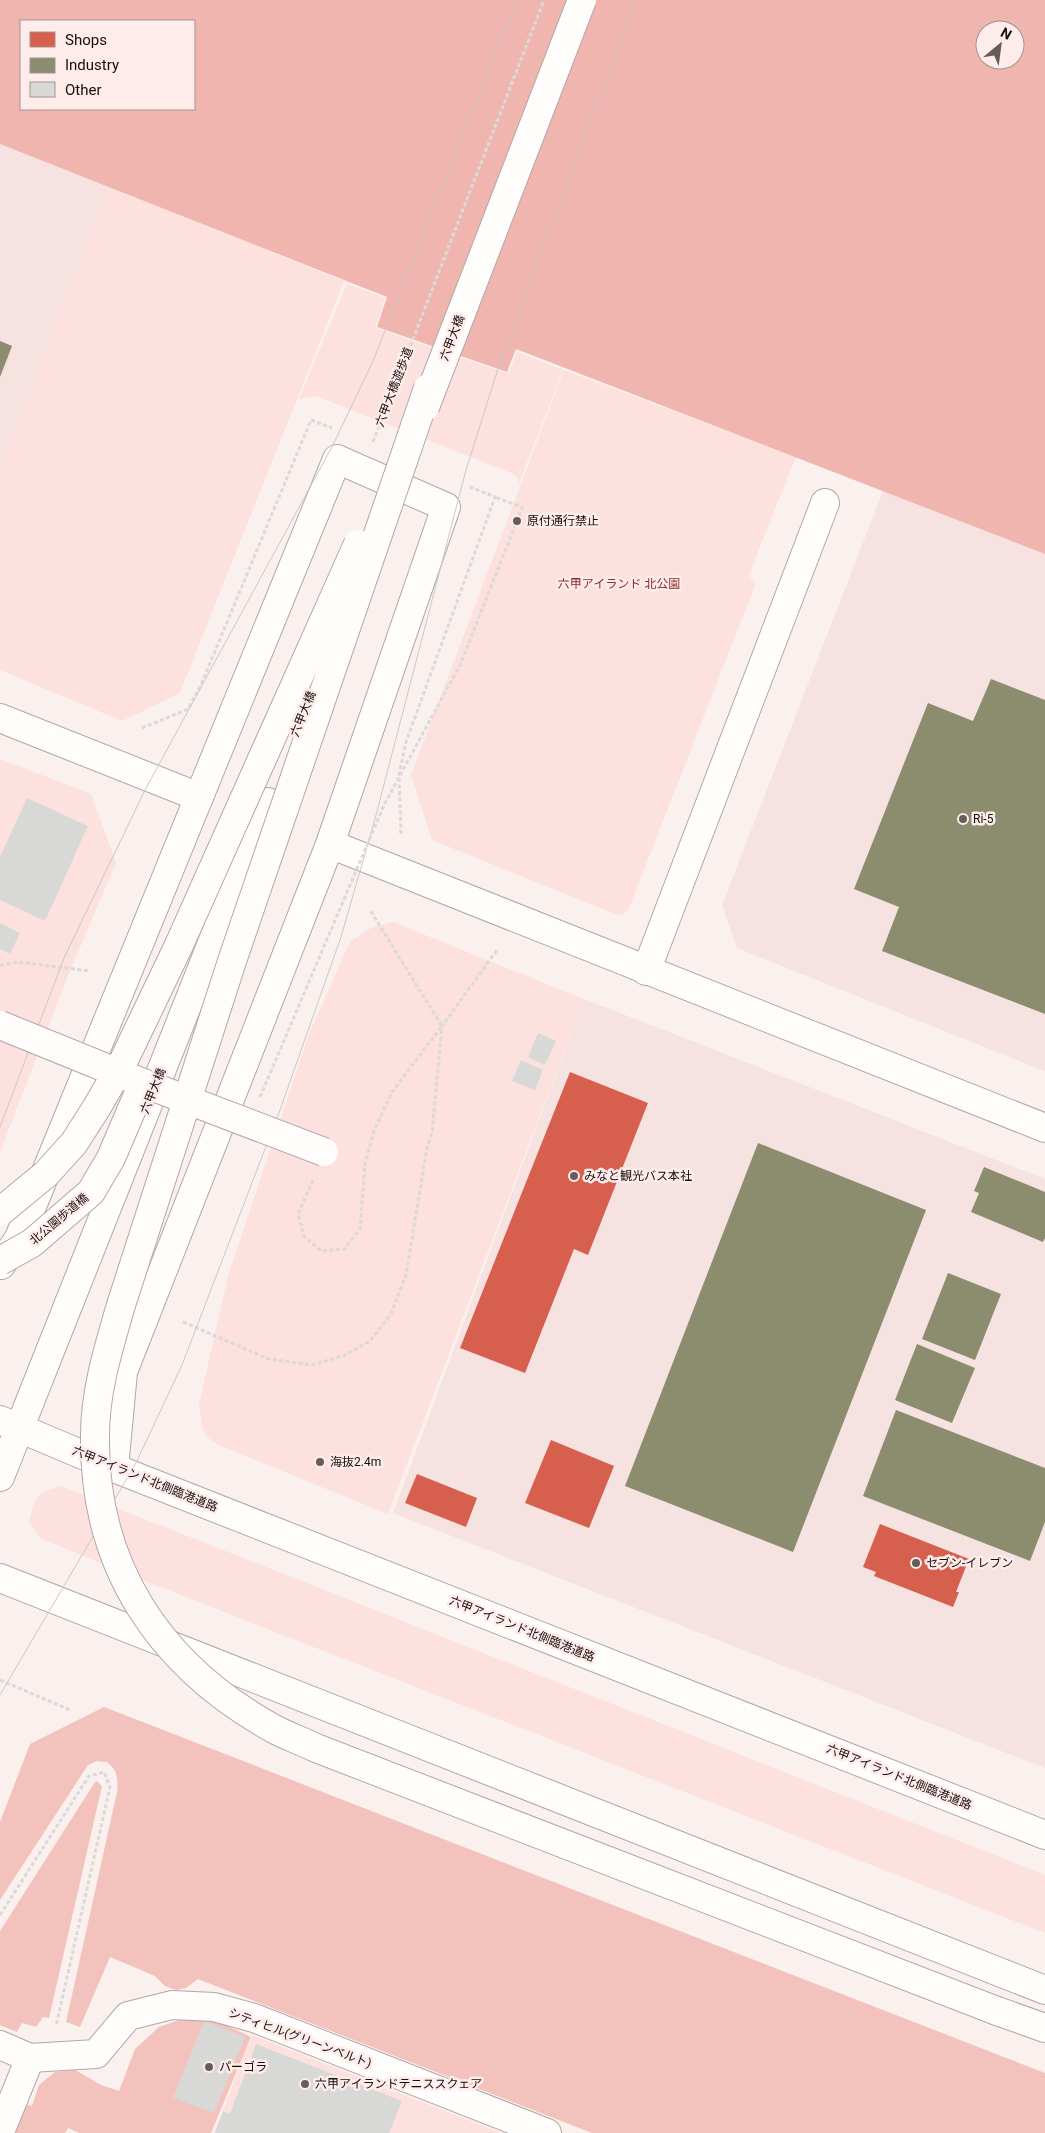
<svg xmlns="http://www.w3.org/2000/svg" width="1045" height="2133" font-family="Roboto,'Noto Sans JP',sans-serif">
<style>
.built{fill:#f6e2e0}
.green{fill:#fce1de}
.forest{fill:#f3c2bd}
.water{fill:#f1b5b0;fill-rule:evenodd}
.shops{fill:#d6604d}
.industry{fill:#8c8c6e}
.building{fill:#d8d9d7}
.lines{fill:none;stroke-linecap:round;stroke-linejoin:round}
.street-casing{stroke:#b1a8a7;stroke-width:30}
.secondary-casing{stroke:#b1a8a7;stroke-width:30}
.path{stroke:#dcd9d9;stroke-width:3;stroke-dasharray:4 2.5;stroke-linecap:butt}
.street{stroke:#fefdfc;stroke-width:28}
.secondary{stroke:#fefdfc;stroke-width:28}
.tram{stroke:#cac8c8;stroke-width:1}
.street-bridge-casing{stroke:#b1a8a7;stroke-width:30;stroke-linecap:butt}
.secondary-bridge-casing{stroke:#b1a8a7;stroke-width:30;stroke-linecap:butt}
.path-bridge{stroke:#dcd9d9;stroke-width:3;stroke-dasharray:4 2.5;stroke-linecap:butt}
.street-bridge{stroke:#fefdfc;stroke-width:28}
.secondary-bridge{stroke:#fefdfc;stroke-width:28}
.poi-dot{fill:#665c5b;stroke:#feecea;stroke-width:2}
.labels{text-anchor:middle;stroke-width:5;stroke-linejoin:round;paint-order:stroke}
.street-label{font-size:12px;fill:#160d0c;stroke:#feecea}
.poi-label{font-size:12px;fill:#160d0c;stroke:#feecea;text-anchor:start}
.park-label{font-size:12px;fill:#8b2c2b;stroke:#feecea}
</style>
<rect width="100%" height="100%" fill="#faf0ee"/>
<g class="built">
<path d="M0,144L109,187L0,468Z"/>
<path d="M883,491L1045,554V1071L737,948L722,905Z"/>
<path d="M584,999L1045,1179V1768L393,1513Z"/>
</g>
<g class="green">
<path d="M109,187L344,281L180,693L122,721L0,670V468Z"/>
<path d="M347,284L385,298L375,328L508,374L517,352L563,370L519,483L517,477L511,473L316,396L299,399Z"/>
<path d="M564,370L796,457L748,577L756,583L629,908L625,913L618,915L432,840L411,775Z"/>
<path d="M0,759L91,794L116,863L67,978L0,1152Z"/>
<path d="M393,922L584,999L388,1514L218,1445L207,1437L203,1429L199,1404L228,1276L309,1034L350,942L369,929Z"/>
<path d="M61,1486L1045,1875V1933L122,1572L40,1538L29,1521L33,1506L41,1493Z"/>
<path d="M252,2035L501,2133H214Z"/>
</g>
<g class="forest">
<path d="M104,1707L1045,2073V2133H592L198,1979L186,1988L176,1990L165,1986L155,1976L110,1957L80,2027L66,2022L117,1792C118,1778 118,1771 107,1762L97,1761L88,1765L0,1900V1822L30,1744Z"/>
<path d="M97,1781L102,1786L49,2018L43,2017L36,2027L22,2023L17,2032L0,2025V1931L95,1782Z"/>
<path d="M205,2015L251,2037L211,2133H79L68,2128L65,2133H0L2,2098L32,2106L39,2085L55,2072L75,2070L101,2085L119,2091L135,2049L159,2027L185,2018Z"/>
</g>
<path class="water" d="M0,0H1045V554L516,349L507,372L377,327L387,297L0,144ZM21,21H194V109H21ZM985,30H1015V60H985Z"/>
<g class="shops">
<path d="M570,1072L648,1103L588,1255L574,1249L525,1373L460,1348Z"/>
<path d="M551,1440L614,1466L589,1528L525,1503Z"/>
<path d="M417,1474L477,1498L466,1527L405,1503Z"/>
<path d="M880,1524L969,1559L956,1592H959L953,1607L874,1576L876,1572L863,1567Z"/>
</g>
<g class="industry">
<path d="M0,341L12,346L0,377Z"/>
<path d="M991,679L1045,700V1014L882,951L899,907L854,889L928,703L973,721Z"/>
<path d="M758,1143L926,1210L793,1552L625,1486Z"/>
<path d="M984,1167L1045,1192V1238L1043,1242L971,1212L979,1193L974,1191Z"/>
<path d="M948,1273L1001,1294L975,1360L922,1339Z"/>
<path d="M917,1344L975,1368L952,1423L895,1400Z"/>
<path d="M896,1410L1045,1468V1522L1030,1561L863,1496Z"/>
</g>
<g class="building">
<path d="M27,798L88,826L45,921L0,900V857Z"/>
<path d="M0,923L20,933L10,954L0,949Z"/>
<path d="M538,1033L556,1041L545,1065L528,1057Z"/>
<path d="M521,1060L543,1070L535,1090L512,1081Z"/>
<path d="M204,2021L245,2037L214,2113L173,2098Z"/>
<path d="M256,2044L402,2101L389,2133H215L223,2111L230,2114Z"/>
</g>
<g class="lines">
<defs>
<g id="street">
<path d="M1,1265L19,1238L30,1211L337,459L446,507L330,844L123,1372L114,1468"/>
<path d="M0,2045L30,2058L96,2054L128,2016L172,2005L214,2007L254,2018L547,2133"/>
<path d="M0,2132L30,2058"/>
</g>
<g id="secondary">
<path d="M0,718L199,797"/>
<path d="M330,844L1045,1128"/>
<path d="M646,971L825,503"/>
<path d="M0,1420L114,1468L1045,1835"/>
<path d="M0,1477L268,802"/>
<path d="M0,1578L1045,1990"/>
<path d="M997,2011L1045,2028"/>
</g>
</defs>
<use href="#street" class="street-casing"/>
<use href="#secondary" class="secondary-casing"/>
<g class="path">
<path d="M401,370L544,0"/>
<path d="M373,442L382,418"/>
<path d="M142,728L188,709L201,685L311,420L332,428"/>
<path d="M401,834L399,774L406,742L495,497L470,487"/>
<path d="M0,965L18,962L90,971"/>
<path d="M313,1180L298,1214L304,1236L321,1251L344,1249L360,1229L365,1164L374,1131L392,1092L442,1026L370,910"/>
<path d="M183,1322L269,1359L312,1365L343,1356L370,1341L391,1314L406,1275L427,1148L432,1132L442,1026L497,950"/>
<path d="M0,1680L70,1710"/>
<path d="M0,1915L89,1776L104,1772L110,1787L56,2026"/>
</g>
<use href="#street" class="street"/>
<use href="#secondary" class="secondary"/>
<g class="tram">
<path d="M0,1127L64,958L145,790L333,445L373,361L517,0"/>
<path d="M0,1695L136,1463L182,1365L280,1110L341,937L375,819L466,470L501,359L636,0"/>
</g>
<defs>
<g id="street-bridge">
<path d="M0,1025L143,1083L111,1158L91,1192L32,1243L0,1261"/>
<path d="M143,1083L324,1152"/>
</g>
<g id="secondary-bridge">
<path d="M428,388L232,961L121,1305C109,1347 95,1390 95,1435C93,1567 160,1666 274,1729C287,1736 302,1741 316,1748L997,2011"/>
<path d="M425,407L582,0"/>
<path d="M0,1212L46,1174L74,1143L97,1107L124,1060L179,945L358,544"/>
</g>
</defs>
<use href="#street-bridge" class="street-bridge-casing"/>
<use href="#secondary-bridge" class="secondary-bridge-casing"/>
<path class="path-bridge" d="M260,1097L384,805L460,665L517,521L522,507L495,497"/>
<use href="#street-bridge" class="street-bridge"/>
<use href="#secondary-bridge" class="secondary-bridge"/>
</g>
<g class="poi-dot">
<circle cx="517" cy="521" r="5"/>
<circle cx="963" cy="819" r="5"/>
<circle cx="574" cy="1176" r="5"/>
<circle cx="320" cy="1462" r="5"/>
<circle cx="916" cy="1563" r="5"/>
<circle cx="209" cy="2067" r="5"/>
<circle cx="305" cy="2084" r="5"/>
</g>
<g class="labels">
<g class="street-label">
<text transform="translate(452 338) rotate(-69)" y="4">六甲大橋</text>
<text transform="translate(394 387) rotate(-69)" y="4">六甲大橋遊歩道</text>
<text transform="translate(303 714) rotate(-68)" y="4">六甲大橋</text>
<text transform="translate(153 1091) rotate(-68)" y="4">六甲大橋</text>
<text transform="translate(59 1219) rotate(-40)" y="4">北公園歩道橋</text>
<text transform="translate(145 1479) rotate(22)" y="4">六甲アイランド北側臨港道路</text>
<text transform="translate(522 1629) rotate(22)" y="4">六甲アイランド北側臨港道路</text>
<text transform="translate(899 1777) rotate(22)" y="4">六甲アイランド北側臨港道路</text>
<text transform="translate(300 2038) rotate(20)" y="4">シティヒル(グリーンベルト)</text>
</g>
<g class="poi-label">
<text x="527" y="525">原付通行禁止</text>
<text x="973" y="823">Ri-5</text>
<text x="584" y="1180">みなと観光バス本社</text>
<text x="330" y="1466">海抜2.4m</text>
<text x="926" y="1567">セブン-イレブン</text>
<text x="219" y="2071">パーゴラ</text>
<text x="315" y="2088">六甲アイランドテニススクェア</text>
</g>
<g class="park-label">
<text x="619" y="588">六甲アイランド 北公園</text>
</g>
</g>
<rect x="20" y="20" width="175" height="90" fill="#feecea" stroke="#a19391"/>
<rect x="30" y="32" width="25" height="15" fill="#d6604d" stroke="#a19391"/>
<text x="65" y="45" font-size="15" fill="#160d0c">Shops</text>
<rect x="30" y="58" width="25" height="15" fill="#8c8c6e" stroke="#a19391"/>
<text x="65" y="70" font-size="15" fill="#160d0c">Industry</text>
<rect x="30" y="82" width="25" height="15" fill="#d8d9d7" stroke="#a19391"/>
<text x="65" y="95" font-size="15" fill="#160d0c">Other</text>
<g transform="translate(1000 45) rotate(29)"><circle r="24" fill="#feecea" stroke="#a19391"/>
<path d="M0-4L9 19L0 12L-9 19Z" fill="#665c5b"/>
<text y="-8" font-size="14" font-weight="bold" text-anchor="middle" fill="#160d0c">N</text>
</g>
</svg>
